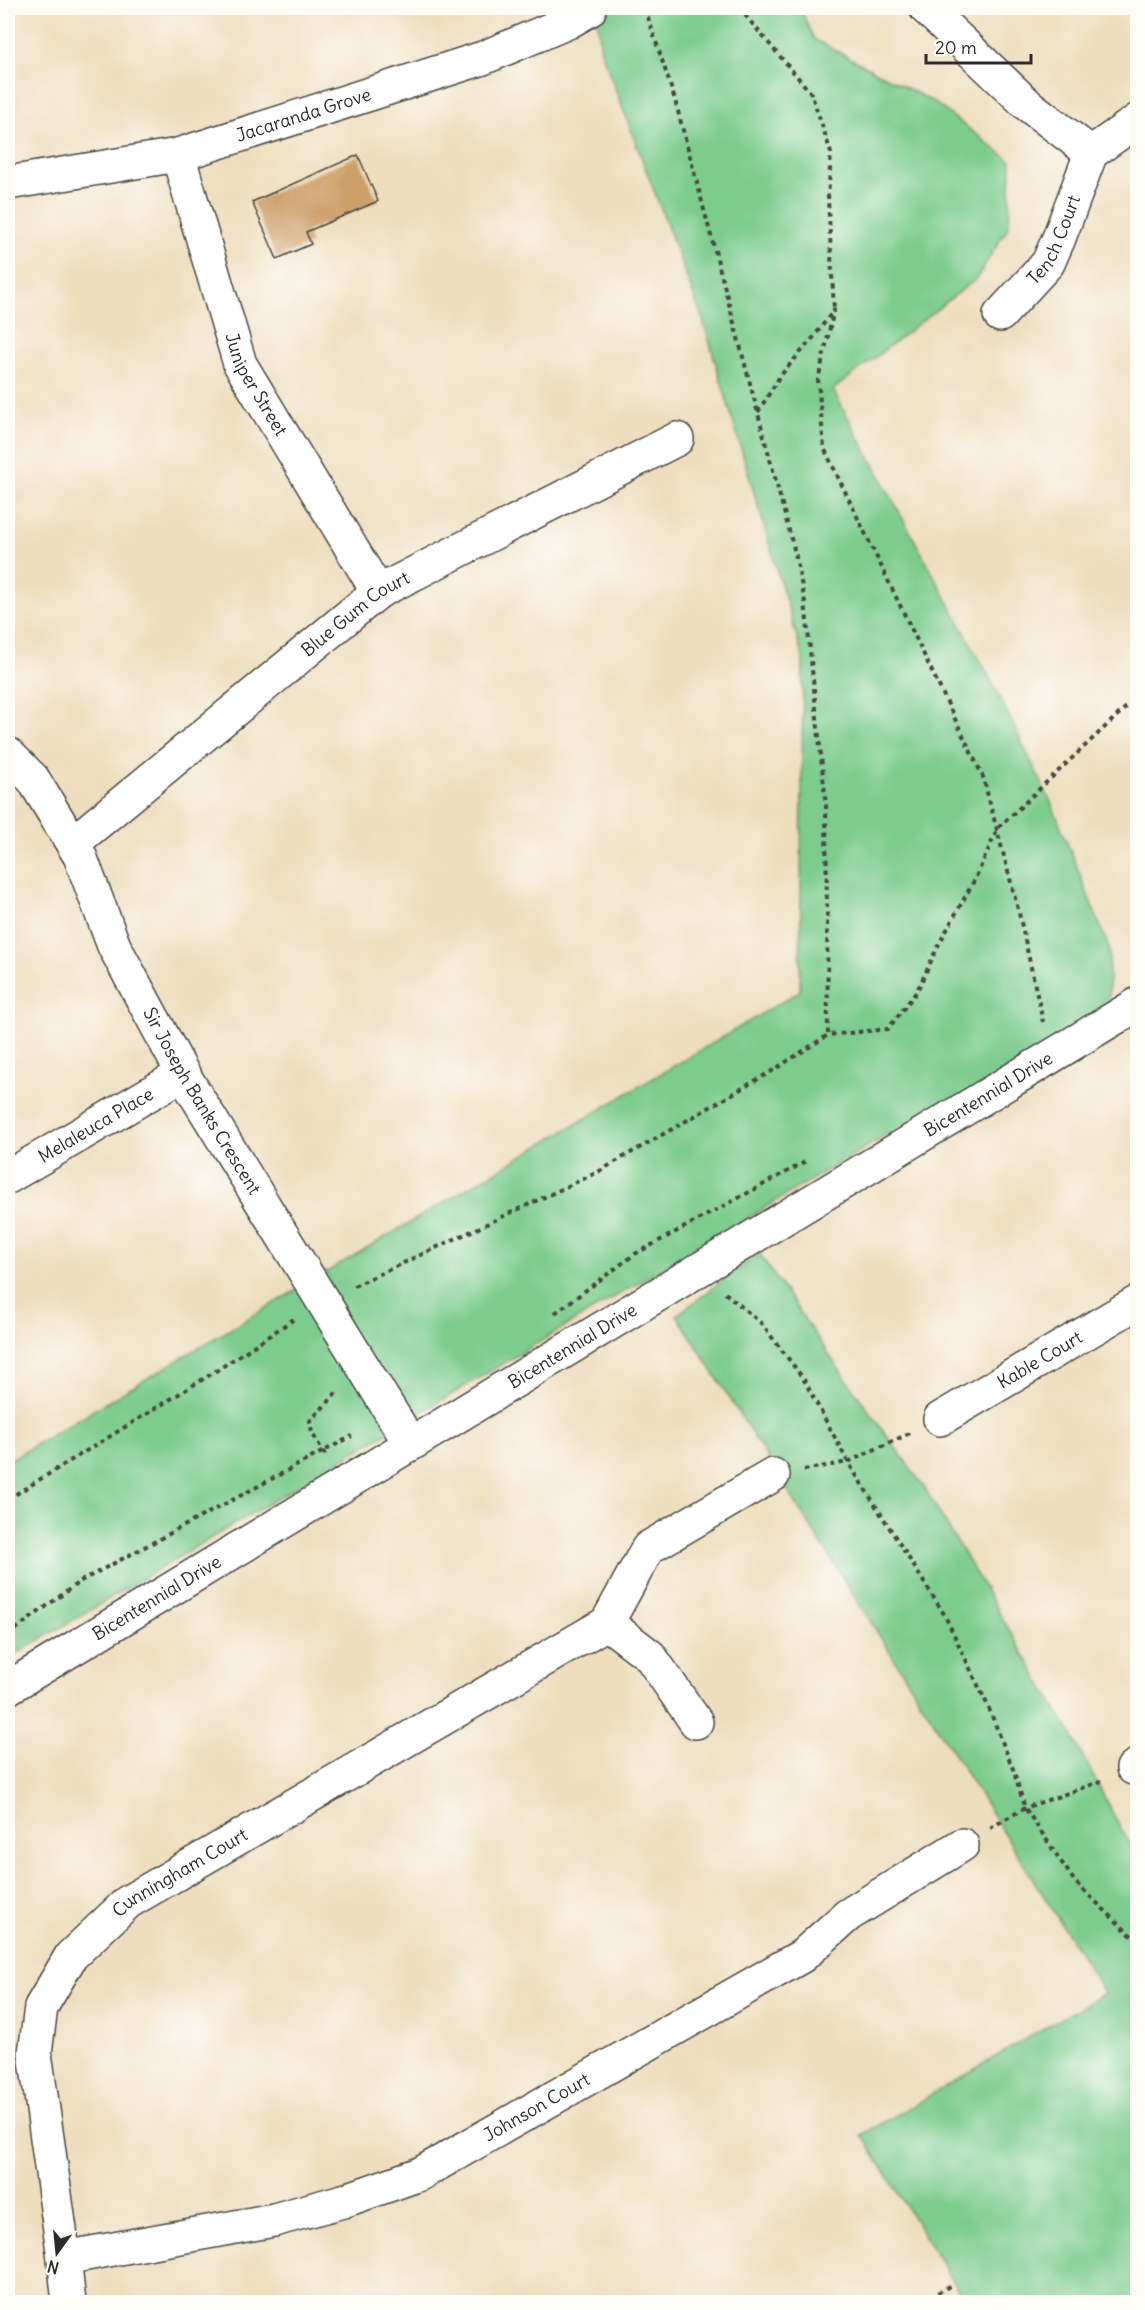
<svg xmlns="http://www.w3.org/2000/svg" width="1145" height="2310" font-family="Delius,sans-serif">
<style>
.green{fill:#7ccc8d;stroke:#547c5c;stroke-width:1.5}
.building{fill:#cda06b}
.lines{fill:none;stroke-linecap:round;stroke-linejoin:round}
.minor-casing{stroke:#484641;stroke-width:36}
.tertiary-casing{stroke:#484641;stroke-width:36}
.path{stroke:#484641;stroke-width:4;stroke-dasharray:4.5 4.5;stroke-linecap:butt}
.minor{stroke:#fff;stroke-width:33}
.tertiary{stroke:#fff;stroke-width:33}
.labels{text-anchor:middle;stroke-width:6;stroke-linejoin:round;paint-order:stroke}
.street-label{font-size:18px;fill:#2b2b2b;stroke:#fdfcf7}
</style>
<rect width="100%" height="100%" fill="#fdfcf7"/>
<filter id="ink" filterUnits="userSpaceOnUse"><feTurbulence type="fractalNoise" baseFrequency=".0167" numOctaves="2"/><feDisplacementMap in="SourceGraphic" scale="12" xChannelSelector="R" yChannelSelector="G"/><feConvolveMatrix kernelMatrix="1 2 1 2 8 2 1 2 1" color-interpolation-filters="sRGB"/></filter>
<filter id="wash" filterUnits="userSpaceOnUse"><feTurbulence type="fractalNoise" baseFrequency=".008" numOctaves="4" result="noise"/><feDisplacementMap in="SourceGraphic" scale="24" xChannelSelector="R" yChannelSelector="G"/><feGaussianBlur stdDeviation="1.35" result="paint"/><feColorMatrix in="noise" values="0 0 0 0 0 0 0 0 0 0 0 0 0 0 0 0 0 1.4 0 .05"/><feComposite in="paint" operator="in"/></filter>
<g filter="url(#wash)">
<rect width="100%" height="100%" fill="#efdebe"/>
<g class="green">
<path d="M596,8H800L814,39L935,103L1011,161L1009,226L976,279L833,390L994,686L1051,802L1109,948V1021L900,1147L890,1133L8,1659V1461L800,991L803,658L703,320L601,51Z"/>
<path d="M759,1253L836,1365L924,1487L1072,1735L1121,1829L1137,1855V2302H965L862,2135L1105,1993L677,1315Z"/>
</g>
<g id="blocks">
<path class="building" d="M358,155L378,201L306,232L311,244L277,259L252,202Z"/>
</g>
</g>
<g filter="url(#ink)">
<use href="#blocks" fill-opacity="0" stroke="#484641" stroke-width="1.5"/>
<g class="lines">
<defs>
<g id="minor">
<path d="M926,8L1028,105L1091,153"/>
<path id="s1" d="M178,155L240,364L378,592"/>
<path id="s2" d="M8,183L178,155L483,58L568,22L589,10V8"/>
<path id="s3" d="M1000,315L1048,263L1059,238L1091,153L1138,120"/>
<path id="s4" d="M8,754L33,779L80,856L114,946L183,1074L410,1443"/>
<path id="s5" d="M73,843L378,592L677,439"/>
<path id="s6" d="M8,1177L183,1074"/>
<path id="s7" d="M940,1419L1138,1302"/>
<path d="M607,1623L648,1548L773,1475"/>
<path d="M1133,1768L1138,1765"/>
<path id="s8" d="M64,2258L274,2220L343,2201L420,2174L802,1956L848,1915L962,1845"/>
<path id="s9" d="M69,2302L64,2258L35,2053L41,2007L71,1956L128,1902L607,1623L650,1656L696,1722"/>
</g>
<g id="tertiary">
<path id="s10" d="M8,1688L1138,1004"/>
</g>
</defs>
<use href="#minor" class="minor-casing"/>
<use href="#tertiary" class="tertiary-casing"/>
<g class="path">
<path d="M645,8L675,100L796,557L805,602L826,805L828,1035"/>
<path d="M739,8L811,93L821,122L831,153L828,199L834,310"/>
<path d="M758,412L780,376L813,338L834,310L818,380L824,448L983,777L1019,913L1043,1022"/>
<path d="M354,1286L598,1172L772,1071L828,1035L888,1029L917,991L939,944L975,879L998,828L1138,696"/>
<path d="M725,1293L761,1323L803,1378L848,1462L944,1614L988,1706L1013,1769L1025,1808L1075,1882L1138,1942"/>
<path d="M555,1313L635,1254L805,1162"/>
<path d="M325,1455L312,1433L310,1421L334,1396L337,1390"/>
<path d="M804,1470L848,1462L910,1433"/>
<path d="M8,1499L213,1373L294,1319"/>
<path d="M8,1635L79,1582L352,1436"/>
<path d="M990,1828L1025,1808L1102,1781"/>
<path d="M922,2302L953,2284"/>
</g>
<use href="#minor" class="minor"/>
<use href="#tertiary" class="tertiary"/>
</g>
</g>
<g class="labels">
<g class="street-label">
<text dy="6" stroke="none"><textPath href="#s2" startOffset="304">Jacaranda Grove</textPath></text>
<text dy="6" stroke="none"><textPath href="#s3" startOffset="94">Tench Court</textPath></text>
<text dy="6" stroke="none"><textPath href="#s1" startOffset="243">Juniper Street</textPath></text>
<text dy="6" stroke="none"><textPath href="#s5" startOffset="364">Blue Gum Court</textPath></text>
<text dy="6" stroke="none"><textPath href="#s10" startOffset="1146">Bicentennial Drive</textPath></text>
<text dy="6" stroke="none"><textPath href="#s4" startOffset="400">Sir Joseph Banks Crescent</textPath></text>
<text dy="6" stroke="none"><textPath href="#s6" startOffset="102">Melaleuca Place</textPath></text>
<text dy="6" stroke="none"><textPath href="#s10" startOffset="660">Bicentennial Drive</textPath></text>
<text dy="6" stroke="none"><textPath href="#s7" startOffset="116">Kable Court</textPath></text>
<text dy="6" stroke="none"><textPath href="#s10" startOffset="174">Bicentennial Drive</textPath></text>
<text dy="6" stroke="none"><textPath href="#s9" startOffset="495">Cunningham Court</textPath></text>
<text dy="6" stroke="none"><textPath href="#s8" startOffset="501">Johnson Court</textPath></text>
</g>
</g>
<rect width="1145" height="2310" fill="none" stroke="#fdfcf7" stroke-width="30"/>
<g transform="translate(57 2253) rotate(195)" stroke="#fdfcf7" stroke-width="4.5" paint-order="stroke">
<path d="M0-4.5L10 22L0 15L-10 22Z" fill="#2b2b2b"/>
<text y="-9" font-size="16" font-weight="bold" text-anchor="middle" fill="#2b2b2b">N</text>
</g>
<path d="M926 54v9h105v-9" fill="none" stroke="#2b2b2b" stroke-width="3"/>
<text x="935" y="54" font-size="18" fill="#2b2b2b" stroke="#fdfcf7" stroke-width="4.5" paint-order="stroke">20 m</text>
</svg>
